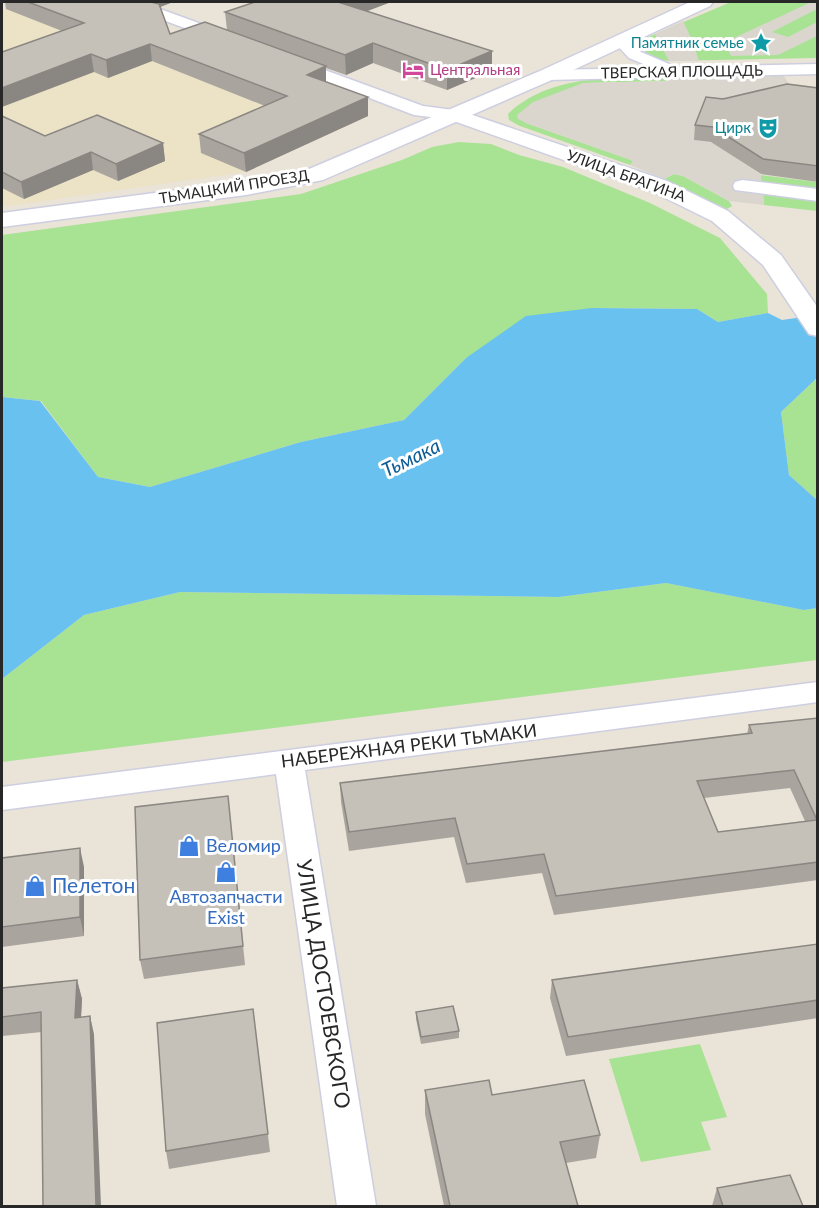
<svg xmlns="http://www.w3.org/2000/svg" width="819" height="1208" font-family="Lato,sans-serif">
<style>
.education{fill:#ece3c6}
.green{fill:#a8e293}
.plaza{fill:#dad6ce}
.water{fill:#68c1ee}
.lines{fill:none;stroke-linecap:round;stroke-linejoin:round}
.minor-casing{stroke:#cdcfe0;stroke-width:3}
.tertiary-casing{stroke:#cdcfe0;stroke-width:3}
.secondary-casing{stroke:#cdcfe0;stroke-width:3}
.minor{fill:#fff;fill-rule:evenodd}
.tertiary{fill:#fff;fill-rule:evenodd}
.secondary{fill:#fff;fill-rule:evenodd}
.wall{fill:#a9a59e;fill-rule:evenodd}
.shaded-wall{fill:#8a8681}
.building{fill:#c5c0b8;stroke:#8a8681;stroke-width:1.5;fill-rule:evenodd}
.labels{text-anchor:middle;stroke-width:6;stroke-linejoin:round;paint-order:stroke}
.far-culture-label{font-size:15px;fill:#0d838f;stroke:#fff;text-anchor:end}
.far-hotel-label{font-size:15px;fill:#b23c85;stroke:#fff;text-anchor:start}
.far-street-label{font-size:15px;fill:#272727;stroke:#fff}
.street-label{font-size:18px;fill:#272727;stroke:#fff}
.shop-label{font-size:18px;fill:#366cbe;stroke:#fff;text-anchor:start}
.water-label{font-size:20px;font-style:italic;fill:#0c5c95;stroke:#fff}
.near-shop-label{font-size:21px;fill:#366cbe;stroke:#fff;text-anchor:start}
.near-street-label{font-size:21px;fill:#272727;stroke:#fff}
</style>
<rect width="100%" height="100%" fill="#eae3d8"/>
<path class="education" d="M27,2L233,65L368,116L246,172L2,207V10Z"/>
<g class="green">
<path d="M731,2H817V58L669,61C657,59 644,57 642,43L646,38Z"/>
<path d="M671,77L665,81L583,83L526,123L631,160L633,162L630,165L520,126L509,120L508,114C550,73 617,78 671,77Z"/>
<path d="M459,142L491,144L519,155L563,167L650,203L720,238L767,294L768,313L718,322L697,309L592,308L466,358L404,420L301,442L150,487L98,477L41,401L2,397V235L301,194L402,160L432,147Z"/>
<path d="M674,174L683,176L729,201L732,206L727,209L664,179Z"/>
<path d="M761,175L817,182V190L769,184L761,181Z"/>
<path d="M763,194L817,201V211L764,205Z"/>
<path d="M815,380L818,384L817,500L789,475L781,412Z"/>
<path d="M666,583L804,610L817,608V660L2,762V679L84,615L180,592L559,597Z"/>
<path d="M700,1044L727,1117L701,1122L711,1150L641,1162L609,1059Z"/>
</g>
<g class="plaza">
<path d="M811,2H817V9L772,32L788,37L817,22V36L778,55L731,56L725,43H693L699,61H669L655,34L683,21L691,38H734Z"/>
<path d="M784,76L794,92L694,140L714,143L761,175L764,205L729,201L683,176L674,174L664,179L630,165L633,162L631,160L526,123L518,119L517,115L533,102L583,83L665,81L671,77Z"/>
</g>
<path class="water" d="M592,308L697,309L718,322L768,313L782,320L817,315V378L781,412L789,475L817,500V608L804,610L666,583L559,597L180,592L84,615L2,679V397L40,401L98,477L150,487L301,442L404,420L466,358L526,316Z"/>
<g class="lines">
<defs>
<g id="minor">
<path d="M121,2H141L234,36L236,39L228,44L222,42L123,5Z"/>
<path d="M621,36L627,38L641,52L676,67L818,64V74L547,80L539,75L547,70L653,68L629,58L613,41Z"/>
<path d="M292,58L423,106L461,111L464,115L461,119L455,120L414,115L286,66L284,63L286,60Z"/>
<path d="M742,180L818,189V201L735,190L733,186L735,182Z"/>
<path d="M818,682V702L305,770L376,1206H337L276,774L2,810V787Z"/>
</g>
<path id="tertiary" d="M455,109L667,181L728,211L781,255L818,308V336L809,334L763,265L712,221L651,191L448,119L444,115L448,111Z"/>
<path id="secondary" d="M690,2H713L710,6L554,79L323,180L246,195L2,227V213L246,181L309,169L540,71Z"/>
</defs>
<use href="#minor" class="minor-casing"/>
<use href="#tertiary" class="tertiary-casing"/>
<use href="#secondary" class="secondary-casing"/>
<use href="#minor" class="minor"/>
<use href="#tertiary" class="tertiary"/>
<use href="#secondary" class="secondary"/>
</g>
<g class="wall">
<path d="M5,2H173L160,7L170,34L227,30L225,12L255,2H391L366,11L492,51V71L447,90L373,63L346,75L326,68V82L368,116L246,172L201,153L199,134L265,106L152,61L108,78L94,72L62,31L6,9Z"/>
<path d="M818,88V182L761,174L711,142L694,140L695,125L723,99Z"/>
<path d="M2,116L45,136L163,143L165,161L118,181L93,170L24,199L2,188Z"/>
<path d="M818,718V880L554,915L542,873L466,883L454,837L349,851L341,802L340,783L747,734L749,725ZM790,788L805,821L718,832L704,798Z"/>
<path d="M228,796L245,965L144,979L140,960Z"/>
<path d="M2,858L84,867V936L2,947Z"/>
<path d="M818,944V1018L566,1056L550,998L552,980Z"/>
<path d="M77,980L82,999L81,1017L90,1016L94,1035L42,1032L2,1036V988Z"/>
<path d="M253,1009L270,1152L169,1169L166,1151Z"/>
<path d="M416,1012L459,1031V1038L421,1044L416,1019Z"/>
<path d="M425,1090L492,1095L600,1135L596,1158L566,1163L578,1206H444L425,1114Z"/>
<path d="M717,1188L803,1206H712Z"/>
</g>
<g class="shaded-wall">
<path d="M159,2H173L160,7Z"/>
<path d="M338,2H391L339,22Z"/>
<path d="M373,43V63L346,75L345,55Z"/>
<path d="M150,44L152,61L108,78L106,60Z"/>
<path d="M492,51V71L447,90V70Z"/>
<path d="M91,54L94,72L2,107V88Z"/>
<path d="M326,66V84L307,75Z"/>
<path d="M368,97V116L246,172L244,153Z"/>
<path d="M163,143L165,161L118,181L116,164Z"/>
<path d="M91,152L93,170L24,199L21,182Z"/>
<path d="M80,848L84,867V936L80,917Z"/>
<path d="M77,980L82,999L80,1037L75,1018Z"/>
<path d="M90,1016L94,1035L101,1206H96Z"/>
</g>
<g class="building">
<path d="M28,2H151L159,4L170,34L205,22L326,66L307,75L368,97L244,153L199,134L287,96L150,44L106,60L91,54L2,88V52L84,23Z"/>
<path d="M255,2H340H338L492,51L447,70L373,43L345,55L225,12Z"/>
<path d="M787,84L818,88V166L763,159L713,127L695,125L706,97L723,99Z"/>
<path d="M97,115L163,143L116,164L91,152L21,182L2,172V116L45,136Z"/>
<path d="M818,718V862L556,896L544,854L467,864L455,818L349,832L340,783L752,733L749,725ZM794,770L817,820L718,832L697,781Z"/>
<path d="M228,796L243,946L140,960L135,807Z"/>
<path d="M80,848V917L2,927V858Z"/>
<path d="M818,944V1000L568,1037L552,980Z"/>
<path d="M77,980L75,1018L90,1016L96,1206H43L41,1012L2,1017V988Z"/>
<path d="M453,1006L459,1031L421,1037L416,1012Z"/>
<path d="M253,1009L268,1134L166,1151L157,1023Z"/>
<path d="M489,1080L492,1095L584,1080L600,1135L560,1142L578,1206H450L425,1090Z"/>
<path d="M790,1175L803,1206H723L717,1188Z"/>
</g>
<defs>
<symbol id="sight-bare" viewBox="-9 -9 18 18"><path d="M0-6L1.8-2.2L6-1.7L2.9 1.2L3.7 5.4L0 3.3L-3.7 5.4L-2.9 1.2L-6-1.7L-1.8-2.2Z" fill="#0f9aa8" stroke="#fff" stroke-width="2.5" paint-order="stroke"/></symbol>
<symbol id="hotel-bare" viewBox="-9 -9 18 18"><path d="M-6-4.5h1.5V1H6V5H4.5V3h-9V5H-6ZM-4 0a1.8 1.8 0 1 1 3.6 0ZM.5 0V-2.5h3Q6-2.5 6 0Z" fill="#d1479c" stroke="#fff" stroke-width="2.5" paint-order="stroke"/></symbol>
<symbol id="theatre-bare" viewBox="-9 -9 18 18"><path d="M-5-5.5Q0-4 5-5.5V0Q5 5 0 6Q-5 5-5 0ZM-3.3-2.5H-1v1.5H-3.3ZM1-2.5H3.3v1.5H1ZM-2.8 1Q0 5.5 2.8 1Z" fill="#0f9aa8" stroke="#fff" stroke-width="2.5" paint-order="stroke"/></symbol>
<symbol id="shop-bare" viewBox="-9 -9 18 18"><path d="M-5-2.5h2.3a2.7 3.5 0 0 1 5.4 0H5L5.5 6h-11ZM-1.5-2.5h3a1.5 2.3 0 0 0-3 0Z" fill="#3f7fe0" stroke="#fff" stroke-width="2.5" paint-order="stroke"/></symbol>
</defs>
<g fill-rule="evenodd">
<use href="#sight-bare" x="746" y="28" width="30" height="30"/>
<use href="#hotel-bare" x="398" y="55" width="30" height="30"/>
<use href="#theatre-bare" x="753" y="113" width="30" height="30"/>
<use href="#shop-bare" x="174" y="831" width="30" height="30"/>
<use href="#shop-bare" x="211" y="857" width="30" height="30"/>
<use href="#shop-bare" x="20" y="871" width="30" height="30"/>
</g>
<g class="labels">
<g class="far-culture-label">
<text x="744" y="48">Памятник семье</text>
<text x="751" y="133">Цирк</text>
</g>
<g class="far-hotel-label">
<text x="430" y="75">Центральная</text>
</g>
<g class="far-street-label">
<text transform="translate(682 72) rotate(-1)" y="5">ТВЕРСКАЯ ПЛОЩАДЬ</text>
<text transform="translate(626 176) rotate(20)" y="5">УЛИЦА БРАГИНА</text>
<text transform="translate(234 187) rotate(-9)" y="5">ТЬМАЦКИЙ ПРОЕЗД</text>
</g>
<g class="street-label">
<text transform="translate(409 746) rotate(-7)" y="6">НАБЕРЕЖНАЯ РЕКИ ТЬМАКИ</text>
</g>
<g class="shop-label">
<text x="206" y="852">Веломир</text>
<text x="226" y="903" text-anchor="middle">Автозапчасти<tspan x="226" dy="21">Exist</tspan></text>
</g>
<g class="water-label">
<text transform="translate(411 458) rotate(-26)" y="7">Тьмака</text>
</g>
<g class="near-shop-label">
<text x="52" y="893">Пелетон</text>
</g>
<g class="near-street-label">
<text transform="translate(323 984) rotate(81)" y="7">УЛИЦА ДОСТОЕВСКОГО</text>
</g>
</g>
<rect width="819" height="1208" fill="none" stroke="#272727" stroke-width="6"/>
</svg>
